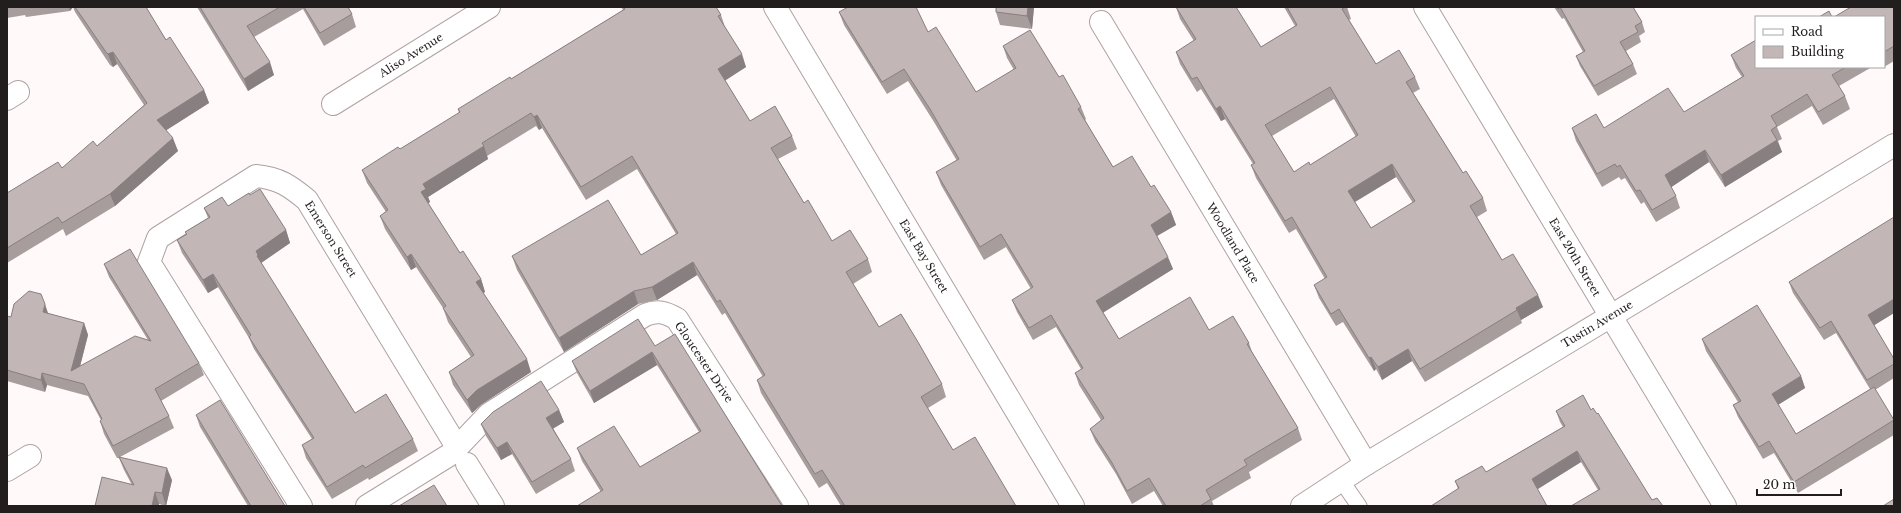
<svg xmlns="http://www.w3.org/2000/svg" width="1901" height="513" font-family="'Libre Baskerville',serif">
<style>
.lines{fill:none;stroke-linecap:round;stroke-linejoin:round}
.service-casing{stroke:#aea2a2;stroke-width:17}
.minor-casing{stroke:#aea2a2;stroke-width:24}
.tertiary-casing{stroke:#aea2a2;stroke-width:24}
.service{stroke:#fff;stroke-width:15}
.minor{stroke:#fff;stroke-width:22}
.tertiary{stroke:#fff;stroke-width:22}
.wall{fill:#a89d9d;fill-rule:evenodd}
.shaded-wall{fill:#887f80}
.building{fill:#c3b6b7;stroke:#887f80;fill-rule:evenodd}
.labels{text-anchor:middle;stroke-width:3.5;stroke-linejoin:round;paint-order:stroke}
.street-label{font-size:11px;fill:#231e1e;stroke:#fff}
</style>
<rect width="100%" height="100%" fill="#fff9f9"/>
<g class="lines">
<defs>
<path id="service" d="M1341,480L1359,506"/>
<g id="minor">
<path d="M775,7L1073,506"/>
<path d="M1425,7L1725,506"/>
<path d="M1101,22L1366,464"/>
<path d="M7,99L18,92"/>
<path d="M333,104L489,7"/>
<path d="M467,464L493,506"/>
<path d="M7,470L30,456"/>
<path d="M301,506L149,262L158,238L256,176C279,178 290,186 307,200L457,447"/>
<path d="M367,506L451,454L489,414L645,315C658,310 665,312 677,319L797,506"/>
</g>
<path id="tertiary" d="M1302,506L1366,464L1894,145"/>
</defs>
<use href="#service" class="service-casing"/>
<use href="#minor" class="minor-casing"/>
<use href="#tertiary" class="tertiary-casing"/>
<use href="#service" class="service"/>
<use href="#minor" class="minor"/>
<use href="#tertiary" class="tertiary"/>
</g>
<g class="wall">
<path d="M7,7H73L70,11L26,17L25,15L7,18Z"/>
<path d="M73,7H146L166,40L204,90L209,103L166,130L178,151L115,206L66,236L63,229L7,263V193L62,168L97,146L144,105L117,64L113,67L110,65L75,12Z"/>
<path d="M197,7H348L352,14L356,27L324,46L303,9L254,37L274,75L248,91Z"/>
<path d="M621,7H716L721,15L725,27L746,67L725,80L750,121L792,136L797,149L778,159L804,203L832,241L868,259L872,272L853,284L879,327L942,384L946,397L928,408L953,450L1016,506H841L827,483L819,488L761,393L757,380L763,377L725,313L722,315L697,275L657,300L638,304L564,352L517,270L512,256L641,255L676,234L637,169L586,200L542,128L539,130L536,126L487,156L488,159L428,197L430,202L428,203L460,253L481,279L485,292L483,293L531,372L482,404L472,413L453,385L449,372L471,357L448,322L443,308L416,267L411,270L385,229L380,216L386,212L367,183L362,170L400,149L459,113L458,109L511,79L623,10Z"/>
<path d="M1034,7L1032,29L1000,25L996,12Z"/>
<path d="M1176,7L1261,47L1295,26L1284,7H1347L1351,19L1349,20L1376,64L1415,77L1420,89L1413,93L1463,173L1483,198L1487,211L1477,217L1502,260L1543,307L1521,320L1522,323L1425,382L1412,361L1382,380L1376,369L1374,371L1343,322L1336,326L1319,298L1314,285L1325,279L1296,229L1289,233L1256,178L1251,165L1253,164L1225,119L1221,121L1201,89L1197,92L1180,64L1176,52L1194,41L1180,19ZM1334,99L1356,137L1310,165L1294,172L1272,136ZM1396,177L1413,203L1371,228L1355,202Z"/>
<path d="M1554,7H1633L1642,22L1645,32L1639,36L1641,42L1626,51L1633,64L1637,74L1598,96L1580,66L1576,56L1583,52L1564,18L1562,19Z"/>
<path d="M1894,7V61L1884,67V17Z"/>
<path d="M839,12L928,32L976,92L1014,70L1007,58L1003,46L1059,77L1081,107L1086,119L1085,120L1113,167L1151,187L1171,212L1176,225L1157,236L1173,269L1103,312L1119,339L1209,330L1249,343L1252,352L1298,428L1302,440L1249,472L1251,478L1212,501L1214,506H1163L1154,491L1132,504L1116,474L1095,441L1090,429L1101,420L1079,385L1075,373L1081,369L1056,327L1033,340L1017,312L1012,300L1031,289L1006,247L984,260L941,185L936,172L957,161L934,122L908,81L887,94L844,25Z"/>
<path d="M1731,55L1756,67H1872L1839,86L1845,96L1850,109L1823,125L1812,106L1777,127L1782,139L1778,141L1782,152L1725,187L1709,162L1671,187L1676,196L1680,208L1656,222L1644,202L1641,204L1625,178L1621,180L1619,177L1602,187L1576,141L1572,128H1604L1684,112L1742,77L1736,68Z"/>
<path d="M250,195L286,230L290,243L261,263L262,265L355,413L413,439L418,451L369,480L368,478L332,499L306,458L302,445L312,439L254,349L249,338L218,287L208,293L182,253L177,240L186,234L185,232L208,218L204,208L228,206Z"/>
<path d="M104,264L199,363L204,375L161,401L169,416L174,428L120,457L172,480L166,506L159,504V506H95L132,485L124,470L119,458H117L104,434L100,421L101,420L88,396L47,385L45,392L7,381V316L11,317L84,323L88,335L80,366L148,340L109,277Z"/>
<path d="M1789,282L1894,313L1874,325L1894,359V378L1875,390L1894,420V435L1798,493L1774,453L1763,459L1738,417L1733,405L1738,402L1706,351L1702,339L1801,376L1805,388L1778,405L1796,434L1870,389L1836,333L1824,340L1793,293Z"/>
<path d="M655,346L782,506L601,492L582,461L577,448L640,467L699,432L657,365L594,403L577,373L572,361Z"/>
<path d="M559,410L564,422L553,428L571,459L575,471L536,494L512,454L501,460L486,436L481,424Z"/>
<path d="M1591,410L1652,500L1663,506L1598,490L1581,462L1538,489H1458L1455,481L1486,472L1563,427L1560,422L1556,411Z"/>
<path d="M196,415L285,506H248L200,427Z"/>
</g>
<g class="shaded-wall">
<path d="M69,7H73L70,11Z"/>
<path d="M1028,7H1034L1032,29L1027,16Z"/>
<path d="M113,52L117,64L113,67L108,54Z"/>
<path d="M742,54L746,67L723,82L718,69Z"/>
<path d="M270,62L274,75L248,91L244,79Z"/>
<path d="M204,90L209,103L162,133L157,120Z"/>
<path d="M1220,106L1225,119L1221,121L1216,109Z"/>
<path d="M537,115L542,128L539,130L534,117Z"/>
<path d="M173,138L178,151L115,206L110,194Z"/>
<path d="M1777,140L1782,152L1725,187L1721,175Z"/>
<path d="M484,146L488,159L428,197L430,202L425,205L421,192L423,184Z"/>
<path d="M1705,150L1709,162L1670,188L1665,175Z"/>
<path d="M1392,164L1396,177L1353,203L1348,191Z"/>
<path d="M1171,212L1176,225L1155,237L1151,225Z"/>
<path d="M286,230L290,243L261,263L263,268L257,256L256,251Z"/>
<path d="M411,254L416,267L411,270L407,257Z"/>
<path d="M1168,257L1173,269L1101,314L1096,301Z"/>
<path d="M693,262L697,275L657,300L652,287Z"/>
<path d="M213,274L218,287L208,293L203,280Z"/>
<path d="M481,279L485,292L480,295L476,282Z"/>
<path d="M634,291L638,304L564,352L559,338Z"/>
<path d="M1538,295L1543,307L1521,320L1517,310L1516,308Z"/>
<path d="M1894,299V313L1873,326L1868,315Z"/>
<path d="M45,304L49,316L43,312Z"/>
<path d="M84,323L88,335L76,382L71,371Z"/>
<path d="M1408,349L1412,361L1382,380L1378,367Z"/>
<path d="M652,352L657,365L594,403L590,391Z"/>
<path d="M1371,357L1376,369L1374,371L1369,358Z"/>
<path d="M527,359L531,372L482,404L472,413L467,400L477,390Z"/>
<path d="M42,373L47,385L45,392L41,380Z"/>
<path d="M1801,376L1805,388L1776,406L1772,394Z"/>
<path d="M559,410L564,422L551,430L546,418Z"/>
<path d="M507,442L512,454L501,460L497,448Z"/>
<path d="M1577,451L1581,462L1536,490L1532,479Z"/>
<path d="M167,468L172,480L166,506L162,493Z"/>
<path d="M155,492L159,504V506H152Z"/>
</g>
<g class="building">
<path d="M75,7H146L166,40L170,37L204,90L157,120L173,138L110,194L62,223L58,217L7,248V193L58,162L62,168L93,141L97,146L147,103L113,52L108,54L106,52Z"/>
<path d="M200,7H280L247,26L270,62L244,79Z"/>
<path d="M304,7H348L352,14L320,33Z"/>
<path d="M624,7H716L721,15L718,16L742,54L718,69L750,121L775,106L792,136L771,148L804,203L808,200L832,241L850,230L868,259L846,272L879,327L901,314L918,342L942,384L921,397L953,450L975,437L1016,506H845L822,470L815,474L757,380L765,375L720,300L717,302L693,262L652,287L634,291L559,338L512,256L608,200L641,255L678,233L632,156L581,187L537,115L534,117L531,113L482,143L484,146L423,184L426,189L421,192L460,253L463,251L481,279L476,282L527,359L477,390L467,400L449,372L474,355L443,308L446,306L411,254L407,257L380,216L388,210L362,170L398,147L400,149L460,112L458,109L510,77L511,79L625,9Z"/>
<path d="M848,7H916L928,32L936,27L976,92L1016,68L1003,46L1030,30L1059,77L1063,75L1081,107L1078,109L1113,167L1132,156L1151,187L1154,185L1171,212L1151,225L1168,257L1096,301L1119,339L1190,297L1209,330L1233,316L1249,343L1247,344L1298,428L1244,460L1247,465L1206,490L1211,499L1200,506H1166L1149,478L1127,491L1111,461L1090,429L1104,418L1075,373L1083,368L1051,315L1029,328L1012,300L1033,287L1001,234L980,247L936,172L959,159L930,109L904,69L882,82L839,12Z"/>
<path d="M996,7H1028L1027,16L996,12Z"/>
<path d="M1176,7H1236L1261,47L1297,25L1287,7H1345L1342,9L1376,64L1399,50L1415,77L1406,82L1463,173L1466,171L1483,198L1470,206L1502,260L1513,254L1538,295L1516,308L1517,310L1420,369L1408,349L1378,367L1371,357L1369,358L1339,309L1331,314L1314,285L1327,277L1292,217L1285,221L1251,165L1255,163L1220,106L1216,109L1197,77L1192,79L1176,52L1196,39ZM1330,87L1358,135L1310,165L1309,162L1294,172L1265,125ZM1392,164L1415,201L1371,228L1348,191Z"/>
<path d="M1557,7H1633L1642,22L1635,26L1638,32L1620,42L1633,64L1594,86L1576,56L1585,51L1560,7L1558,9Z"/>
<path d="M1851,7H1894V46L1884,52V17H1834Z"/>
<path d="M1829,11L1832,17H1819Z"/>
<path d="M1756,40V67H1846L1832,75L1845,96L1818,112L1807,94L1771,116L1777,126L1771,130L1777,140L1721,175L1705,150L1665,175L1676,196L1652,210L1640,190L1636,191L1620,165L1617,167L1615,164L1597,174L1572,128L1596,114L1604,128L1668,88L1684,112L1744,76L1731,55Z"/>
<path d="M260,189L286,230L256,251L258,255L257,256L355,413L386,394L413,439L365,468L363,465L327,487L302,445L314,438L249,337L251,335L213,274L203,280L177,240L187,234L185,232L210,217L204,208L222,197L228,206L249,193L250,195Z"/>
<path d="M1894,217V299L1868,315L1894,359V364L1867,380L1831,321L1820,328L1789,282Z"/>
<path d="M130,249L199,363L155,389L169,416L113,446L100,421L102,419L84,384L42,373L41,380L7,370V316L11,317L14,304L29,291L41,294L45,304L43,312L84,323L71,371L135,336L151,341L104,264Z"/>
<path d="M1757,305L1801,376L1772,394L1796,434L1874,387L1894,420L1794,482L1769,441L1759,447L1733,405L1741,401L1702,339Z"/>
<path d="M638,319L655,346L675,334L782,506H577L603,490L577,448L614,426L640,467L701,431L652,352L590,391L572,361Z"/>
<path d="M541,381L559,410L546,418L571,459L532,482L507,442L497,448L481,424L493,412Z"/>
<path d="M1583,395L1591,410L1593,408L1597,414L1598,413L1652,500L1657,498L1663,506H1571L1600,489L1577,451L1532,479L1547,506H1431L1459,488L1455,481L1482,466L1486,472L1565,426L1556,411Z"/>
<path d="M220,400L285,506H251L196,415Z"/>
<path d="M119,457L167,468L162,493L155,492L152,506H95L102,477L134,485Z"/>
<path d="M434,485L447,506H399Z"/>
<path d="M1894,499V506H1883Z"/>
</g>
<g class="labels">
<g class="street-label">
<text transform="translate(411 55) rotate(-32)" y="4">Aliso Avenue</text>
<text transform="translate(331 239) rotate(58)" y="4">Emerson Street</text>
<text transform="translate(1233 243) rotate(59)" y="4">Woodland Place</text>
<text transform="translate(924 256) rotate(59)" y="4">East Bay Street</text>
<text transform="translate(1575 257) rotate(59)" y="4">East 20th Street</text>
<text transform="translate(1597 324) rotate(-31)" y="4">Tustin Avenue</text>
<text transform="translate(704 362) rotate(56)" y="4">Gloucester Drive</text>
</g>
</g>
<rect width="1901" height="513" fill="none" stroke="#231e1e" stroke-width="16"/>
<rect x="1755" y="16" width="130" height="52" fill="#ffffff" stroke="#a7a5a5"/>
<rect x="1763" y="29" width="20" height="6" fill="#ffffff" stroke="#a7a5a5"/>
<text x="1791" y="36" font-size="12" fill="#231e1e">Road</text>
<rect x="1763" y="46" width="20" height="12" fill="#c3b6b7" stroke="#a7a5a5"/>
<text x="1791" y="56" font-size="12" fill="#231e1e">Building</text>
<path d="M1757 489v6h84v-6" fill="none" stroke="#231e1e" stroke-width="2"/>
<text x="1763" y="489" font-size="12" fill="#231e1e" stroke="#ffffff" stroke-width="3" paint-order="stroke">20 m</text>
</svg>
